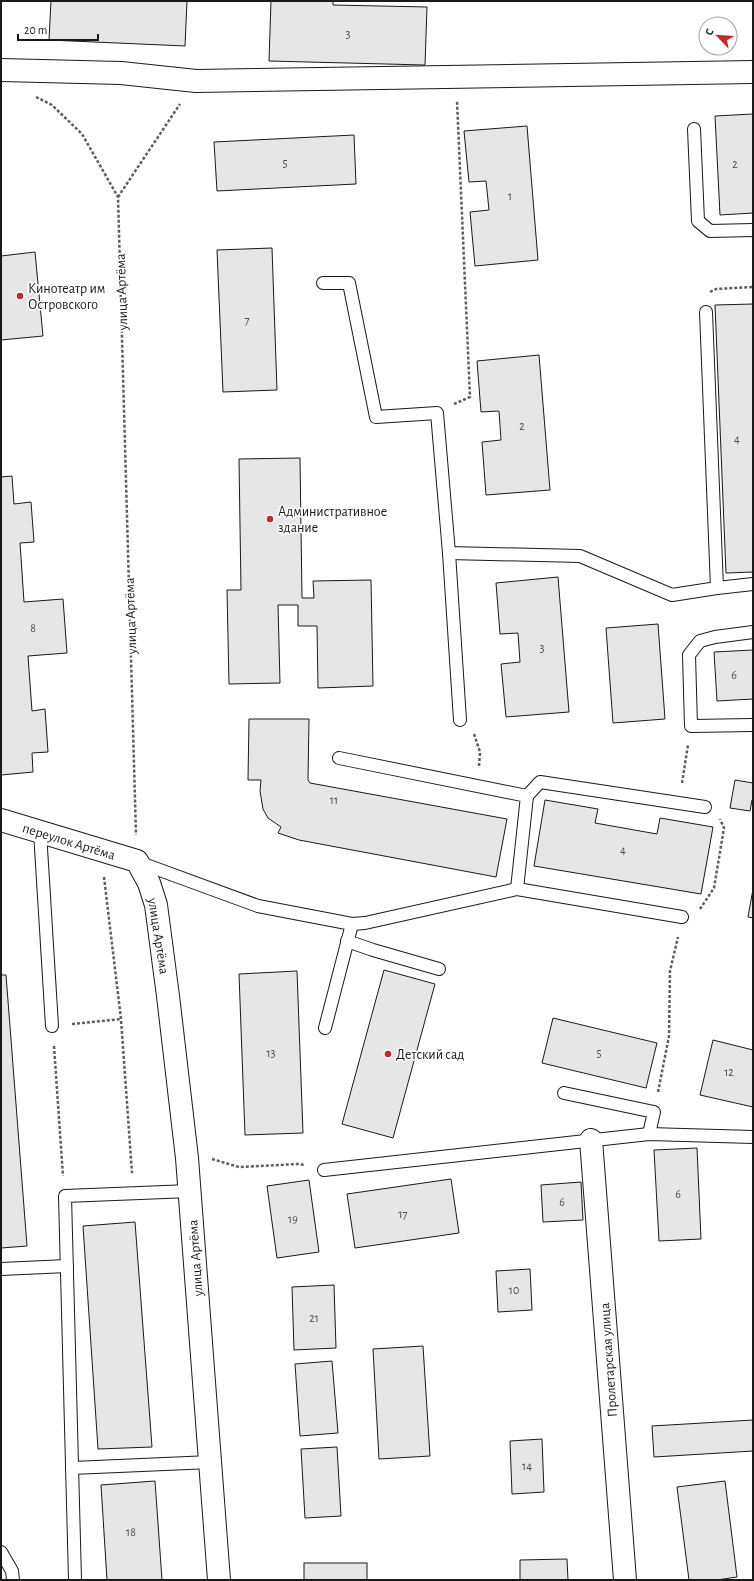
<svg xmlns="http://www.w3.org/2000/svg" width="754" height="1581" font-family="'Alegreya Sans',sans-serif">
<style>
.building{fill:#e6e6e6;stroke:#1a1a1a}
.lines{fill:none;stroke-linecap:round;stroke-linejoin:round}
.lane-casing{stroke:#1a1a1a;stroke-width:14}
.street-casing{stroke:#1a1a1a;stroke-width:24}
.secondary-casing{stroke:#1a1a1a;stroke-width:24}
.path{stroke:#5f5f5f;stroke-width:2.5;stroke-dasharray:3 2;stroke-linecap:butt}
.lane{stroke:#fff;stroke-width:12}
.street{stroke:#fff;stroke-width:22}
.secondary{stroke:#fff;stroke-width:22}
.poi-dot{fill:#c62828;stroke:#fff;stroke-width:1.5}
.labels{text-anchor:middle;stroke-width:3;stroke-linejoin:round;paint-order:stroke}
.number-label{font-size:12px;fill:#4d4d4d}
.poi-label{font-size:14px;fill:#1a1a1a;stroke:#fff;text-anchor:start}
.street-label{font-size:14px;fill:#1a1a1a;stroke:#fff}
</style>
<rect width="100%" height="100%" fill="#fff"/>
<g class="building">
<path d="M51,1H187L185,46L49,40Z"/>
<path d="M271,1H333V5L427,7L425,65L269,61Z"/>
<path d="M753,114V213L720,215L715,116Z"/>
<path d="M527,126L538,260L475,266L470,212L489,210L486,181L469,182L464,131Z"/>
<path d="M354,135L356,184L217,191L214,142Z"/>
<path d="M272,248L277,390L223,392L217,250Z"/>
<path d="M35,252L43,336L1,340V256Z"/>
<path d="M753,304V572L726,573L715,305Z"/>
<path d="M539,355L550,490L486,495L482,442L501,440L499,411L481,412L477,361Z"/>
<path d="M300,458L302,598H314L313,581L371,580L373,686L318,688L317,626H298V605H278L280,683L229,684L227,590H241L239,459Z"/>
<path d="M12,476L14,504L31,502L34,542L20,543L24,602L63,599L67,653L28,656L32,711L45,709L48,752L32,753L33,772L1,775V477Z"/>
<path d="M558,577L569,712L506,717L501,664L520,662L518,633L500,634L496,583Z"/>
<path d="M658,624L665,719L613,723L606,628Z"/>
<path d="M753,650V699L717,701L714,652Z"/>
<path d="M249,719H309L308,780L310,783L507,819L496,877L299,840L278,833L281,827L268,818L263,809L260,791L261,780H248Z"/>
<path d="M735,780L753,783V800H752L750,811L730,808Z"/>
<path d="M545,800L598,809L595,823L657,834L660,818L713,827L701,894L534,866Z"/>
<path d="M753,889V918L748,917Z"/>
<path d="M384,970L435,984L393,1138L342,1124Z"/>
<path d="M297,971L303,1133L245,1135L239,974Z"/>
<path d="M1,975H6L27,1246L1,1248Z"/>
<path d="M553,1018L657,1043L646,1088L542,1063Z"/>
<path d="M713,1040L753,1050V1107L700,1095Z"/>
<path d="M697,1148L701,1239L659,1241L654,1150Z"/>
<path d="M451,1179L459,1233L355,1248L347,1194Z"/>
<path d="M309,1180L319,1252L277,1258L267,1186Z"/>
<path d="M581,1182L583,1220L543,1222L541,1185Z"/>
<path d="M135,1222L152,1447L98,1449L83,1226Z"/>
<path d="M530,1269L532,1310L498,1312L496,1271Z"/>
<path d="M334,1285L336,1348L294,1350L292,1287Z"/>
<path d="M423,1346L430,1456L379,1459L373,1349Z"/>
<path d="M332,1361L338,1433L300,1436L295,1364Z"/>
<path d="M753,1420V1451L654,1457L652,1426Z"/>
<path d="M542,1439L544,1492L512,1494L510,1441Z"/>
<path d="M337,1447L341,1516L305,1518L301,1449Z"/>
<path d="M155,1481L162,1580H107L101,1485Z"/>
<path d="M725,1481L737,1577L717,1580H689L677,1487Z"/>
<path d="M567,1559L568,1580H520V1560Z"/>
<rect x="304" y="1563" width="63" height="17"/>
</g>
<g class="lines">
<defs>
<g id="lane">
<path d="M694,129L698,221L710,231L753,230"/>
<path d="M323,283H349L376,417L437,413L449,553L580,556L672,595L717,588"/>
<path d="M706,312L717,588L753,584"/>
<path d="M449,553L460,720"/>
<path d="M753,632L715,637L700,641L689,655L691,726L753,725"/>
<path d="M339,758L527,796L517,889"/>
<path d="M527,796L540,782L705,807"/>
<path d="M40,832L52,1026"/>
<path d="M138,862L258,906L352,924L365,923L517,889L682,917"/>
<path d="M347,941L373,950L439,969"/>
<path d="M325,1028L352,924"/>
<path d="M564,1093L654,1112L649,1134"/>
<path d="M324,1170L649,1134L753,1137"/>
<path d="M1,1269L67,1266"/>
<path d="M72,1468L211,1462"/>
<path d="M1,1552L12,1571L13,1580"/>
<path d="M75,1580L65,1196L190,1191"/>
</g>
<g id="street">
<path d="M1,70L121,73L196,81L753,72"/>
<path d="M591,1140L625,1580"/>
</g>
<path id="secondary" d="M1,820L137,861L149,883L156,905L168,996L187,1158L219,1580"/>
</defs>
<use href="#lane" class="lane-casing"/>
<use href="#street" class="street-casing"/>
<use href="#secondary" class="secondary-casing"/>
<g class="path">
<path d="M36,97L52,105L82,134L118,197L136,835"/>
<path d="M118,197L180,104"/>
<path d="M710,292L716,289L753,287"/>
<path d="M454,404L470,397L457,101"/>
<path d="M474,734L480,752L479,766"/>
<path d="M682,783L688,745"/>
<path d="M104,877L121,1019L132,1173"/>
<path d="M700,909L714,888L724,828L720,819"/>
<path d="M72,1024L121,1019"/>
<path d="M54,1046L63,1176"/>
<path d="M658,1092L669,1036L670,971L678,937"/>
<path d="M212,1159L239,1167L298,1164L305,1165"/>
</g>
<use href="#lane" class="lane"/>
<use href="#street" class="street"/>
<use href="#secondary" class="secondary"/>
</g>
<g class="poi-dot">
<circle cx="20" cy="296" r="4"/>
<circle cx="270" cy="519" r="4"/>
<circle cx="388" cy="1054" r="4"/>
</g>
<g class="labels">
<g class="number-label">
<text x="348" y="38">3</text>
<text x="285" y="167">5</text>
<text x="735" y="168">2</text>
<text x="510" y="200">1</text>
<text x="247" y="324">7</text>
<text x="522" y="430">2</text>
<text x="737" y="443">4</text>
<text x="33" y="632">8</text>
<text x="542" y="652">3</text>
<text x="734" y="679">6</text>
<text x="334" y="804">11</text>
<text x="623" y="854">4</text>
<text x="271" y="1057">13</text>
<text x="599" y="1057">5</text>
<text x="729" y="1076">12</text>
<text x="678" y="1198">6</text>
<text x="562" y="1206">6</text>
<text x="403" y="1218">17</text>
<text x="293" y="1223">19</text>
<text x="514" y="1294">10</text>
<text x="314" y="1322">21</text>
<text x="527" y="1470">14</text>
<text x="131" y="1536">18</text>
</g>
<g class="poi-label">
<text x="28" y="293">Кинотеатр им<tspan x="28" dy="16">Островского</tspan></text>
<text x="278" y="516">Административное<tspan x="278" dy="16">здание</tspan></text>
<text x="396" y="1059">Детский сад</text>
</g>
<g class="street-label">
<text transform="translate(121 292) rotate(-92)" y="5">улица Артёма</text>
<text transform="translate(130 616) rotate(-92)" y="5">улица Артёма</text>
<text transform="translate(69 841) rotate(17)" y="5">переулок Артёма</text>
<text transform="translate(159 936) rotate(81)" y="5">улица Артёма</text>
<text transform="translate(195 1258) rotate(-94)" y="5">улица Артёма</text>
<text transform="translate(608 1360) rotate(-94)" y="5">Пролетарская улица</text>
</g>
</g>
<rect width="754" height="1581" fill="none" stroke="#1a1a1a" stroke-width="4"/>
<g transform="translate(718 36) rotate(295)"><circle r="19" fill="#ffffff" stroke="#a3a3a3"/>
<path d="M0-3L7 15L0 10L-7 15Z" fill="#c62828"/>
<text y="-6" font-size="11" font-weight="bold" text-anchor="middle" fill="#1a1a1a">С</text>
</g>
<path d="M18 34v6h80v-6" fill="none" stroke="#1a1a1a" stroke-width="2"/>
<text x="24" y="34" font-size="12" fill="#1a1a1a" stroke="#ffffff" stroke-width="3" paint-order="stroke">20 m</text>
</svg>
